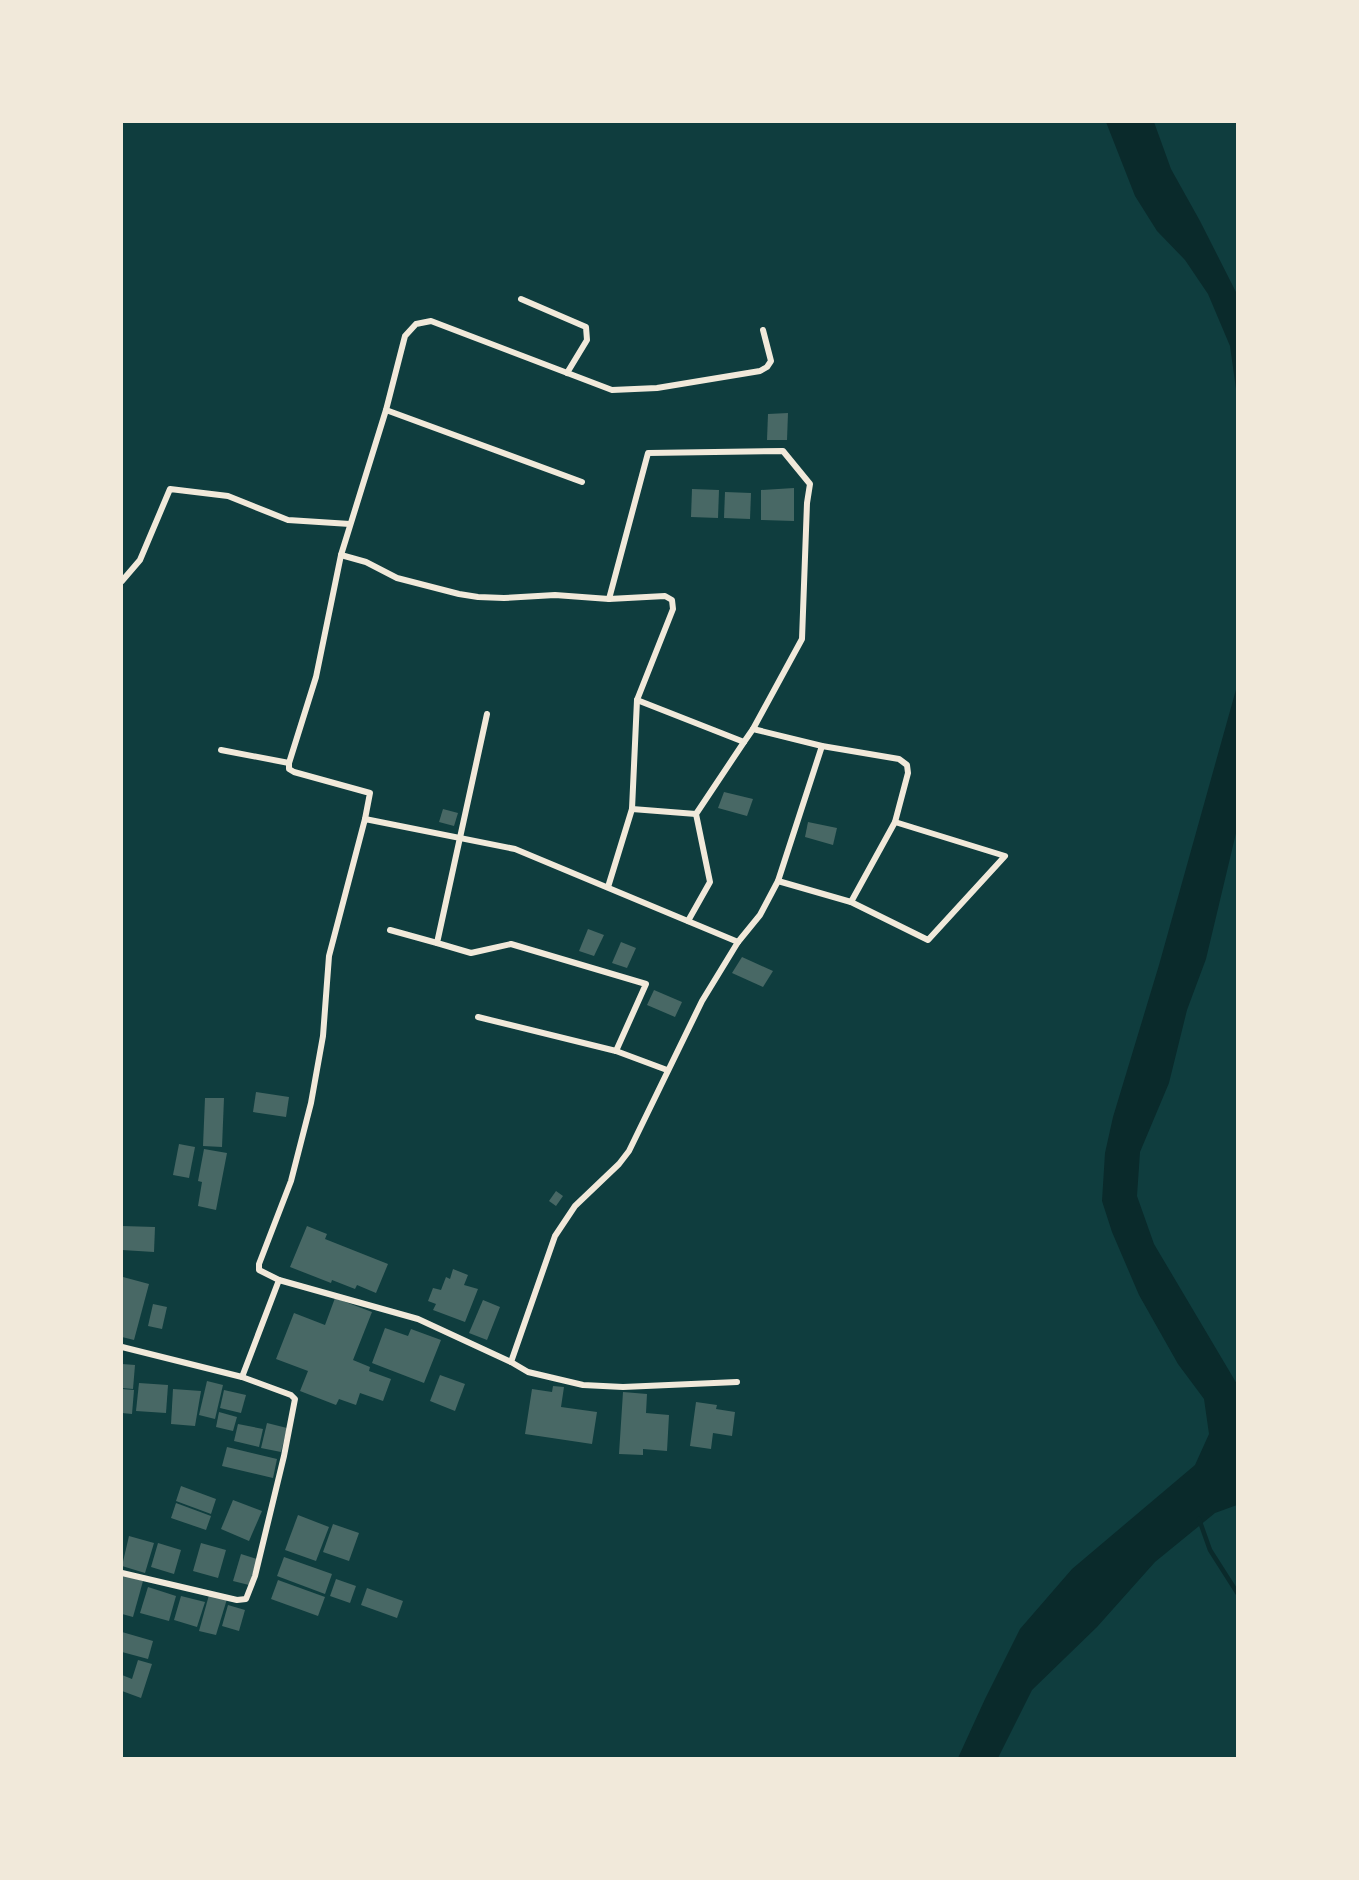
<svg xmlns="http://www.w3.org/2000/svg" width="1359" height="1880" font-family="Ubuntu,sans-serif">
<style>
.water{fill:#0a2a2b}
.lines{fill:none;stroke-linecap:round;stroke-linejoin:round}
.stream{stroke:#0a2a2b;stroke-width:4.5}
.building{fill:#486865}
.minor{stroke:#f1e9da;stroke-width:6}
</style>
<rect width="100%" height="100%" fill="#0f3d3e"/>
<g class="water">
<path d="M1106,122H1154L1171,169L1200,221L1237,294V396L1230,346L1208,294L1185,260L1157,231L1135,196Z"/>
<path d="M1237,686V829L1206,959L1187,1010L1169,1083L1140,1152L1137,1196L1154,1244L1237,1384V1505L1215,1513L1155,1562L1097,1627L1032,1690L998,1758H958L985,1699L1020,1629L1072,1569L1195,1465L1209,1434L1204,1399L1178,1364L1139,1295L1112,1232L1102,1201L1105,1153L1113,1117L1159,965Z"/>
</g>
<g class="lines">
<path class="stream" d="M1199,1519L1210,1550L1238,1594"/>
</g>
<g class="building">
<path d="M788,413L787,440H767L768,414Z"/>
<path d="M794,488V521L761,520V490Z"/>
<path d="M692,489L719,490L718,518L691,517Z"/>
<path d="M725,492L751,493L750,519L724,518Z"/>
<path d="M724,792L753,799L747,816L718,808Z"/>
<path d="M443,809L458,813L454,826L439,822Z"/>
<path d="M808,822L837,828L833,845L805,837Z"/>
<path d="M588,929L604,935L594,956L579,951Z"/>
<path d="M621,942L636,948L627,968L612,963Z"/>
<path d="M742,957L773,971L763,987L732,973Z"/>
<path d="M654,990L682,1002L675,1017L647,1005Z"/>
<path d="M256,1092L289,1097L286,1117L253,1112Z"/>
<path d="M205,1098H224L222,1147L203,1146Z"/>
<path d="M179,1144L195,1147L189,1178L173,1175Z"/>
<path d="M204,1149L227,1153L216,1210L198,1206L202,1182L198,1181Z"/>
<path d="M556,1191L563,1196L556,1206L549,1201Z"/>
<path d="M122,1226L155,1227L154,1252L122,1250Z"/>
<path d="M307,1226L327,1234L325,1239L388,1264L376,1293L357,1285L355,1289L332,1280L331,1283L290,1267Z"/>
<path d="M453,1269L468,1275L464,1285L478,1289L465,1322L433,1310L436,1304L428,1301L433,1288L441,1290L446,1277L450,1279Z"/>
<path d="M123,1277L149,1284L134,1340L122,1337Z"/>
<path d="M335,1298L372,1312L353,1360L370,1367L369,1371L391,1379L383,1401L360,1393L356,1405L339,1399L336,1405L300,1391L308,1371L276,1359L294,1313L325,1325Z"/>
<path d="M483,1300L500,1307L487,1340L469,1333Z"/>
<path d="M153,1304L167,1307L162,1329L148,1326Z"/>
<path d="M385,1328L408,1336L411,1329L441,1340L424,1383L372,1363Z"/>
<path d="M122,1364L135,1365L133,1389L122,1388Z"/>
<path d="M440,1375L465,1384L455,1411L430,1401Z"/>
<path d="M207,1381L223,1385L215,1419L199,1415Z"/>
<path d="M139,1383L168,1385L166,1413L136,1411Z"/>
<path d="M553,1386L564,1387L561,1407L597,1412L592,1444L525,1434L532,1389L552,1392Z"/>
<path d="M122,1389L134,1390L132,1414L122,1413Z"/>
<path d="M173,1389L201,1391L195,1426L171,1424Z"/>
<path d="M224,1390L246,1395L241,1413L220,1408Z"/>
<path d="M623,1392L647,1394L646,1413L669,1415L667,1451L643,1449V1455L619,1454Z"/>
<path d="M696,1402L717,1405L716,1409L735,1412L732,1436L713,1433L711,1449L690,1446Z"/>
<path d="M219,1412L237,1417L233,1431L216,1427Z"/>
<path d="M267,1423L287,1428L281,1452L261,1448Z"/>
<path d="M238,1424L263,1429L259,1447L234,1441Z"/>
<path d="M227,1447L277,1459L273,1478L222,1466Z"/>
<path d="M181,1486L216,1499L211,1514L176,1501Z"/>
<path d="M233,1500L262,1511L249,1541L221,1529Z"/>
<path d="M176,1503L211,1516L206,1530L171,1518Z"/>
<path d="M298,1515L329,1527L316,1561L285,1550Z"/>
<path d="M333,1524L359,1533L349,1561L323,1552Z"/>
<path d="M129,1536L154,1543L145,1573L122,1566Z"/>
<path d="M158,1543L181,1550L174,1574L151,1567Z"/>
<path d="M201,1543L226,1550L218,1578L193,1571Z"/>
<path d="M241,1554L257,1559L249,1585L233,1581Z"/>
<path d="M284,1557L332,1574L325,1594L277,1576Z"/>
<path d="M122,1575L143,1581L133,1617L122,1614Z"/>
<path d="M336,1579L356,1586L350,1603L330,1596Z"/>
<path d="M278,1580L325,1597L318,1616L271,1599Z"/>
<path d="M148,1587L176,1596L169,1621L140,1613Z"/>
<path d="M367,1588L403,1601L397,1618L361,1605Z"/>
<path d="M209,1595L227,1599L216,1635L199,1631Z"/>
<path d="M181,1596L205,1602L197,1627L174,1620Z"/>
<path d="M228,1605L245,1610L239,1631L222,1626Z"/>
<path d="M122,1632L153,1641L148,1659L122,1652Z"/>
<path d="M138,1660L152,1664L141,1698L122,1691V1675L132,1679Z"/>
</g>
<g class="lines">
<g class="minor">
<path d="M521,299L586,327L587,340L567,373"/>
<path d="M386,410L582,482"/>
<path d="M341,555L316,677L289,763V769L294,772L370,793L365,819"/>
<path d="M122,581L140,560L170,489L228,496L288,520L350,524"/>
<path d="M609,599L648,453L783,451L810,484L807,503L802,639L753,729"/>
<path d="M487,714L437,943L471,953L511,944L646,984L616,1051L667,1070"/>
<path d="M221,750L289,763"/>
<path d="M632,809L696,814"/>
<path d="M778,881L851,902L895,822L908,773L907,765L899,759L822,746"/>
<path d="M608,887L632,809L637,700"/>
<path d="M851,902L928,940L1005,856L895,822"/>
<path d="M688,921L710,882L696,814L744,742"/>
<path d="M390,930L437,943"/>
<path d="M478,1017L616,1051"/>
<path d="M279,1280L259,1270V1264L291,1181L311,1103L323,1036L329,956L365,819L515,849L738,942"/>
<path d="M122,1347L242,1377L279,1280L418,1319L511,1362L528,1372L583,1385L623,1387L737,1382"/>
<path d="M511,1362L555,1236L575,1206L619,1164L629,1151L702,1001L738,942L760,915L778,881L822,746L753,729L744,742L637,700L673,609L672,600L665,596L609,599L555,595L504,598L478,597L459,594L397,578L366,562L341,555L386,410L405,336L416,324L431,321L612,390L657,388L760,371L767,367L771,361L763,330"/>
<path d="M122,1573L237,1600L246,1599L255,1576L284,1456L295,1399L291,1395L242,1377"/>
</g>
</g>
<rect width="1359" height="1880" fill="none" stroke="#f1e9da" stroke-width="246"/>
</svg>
